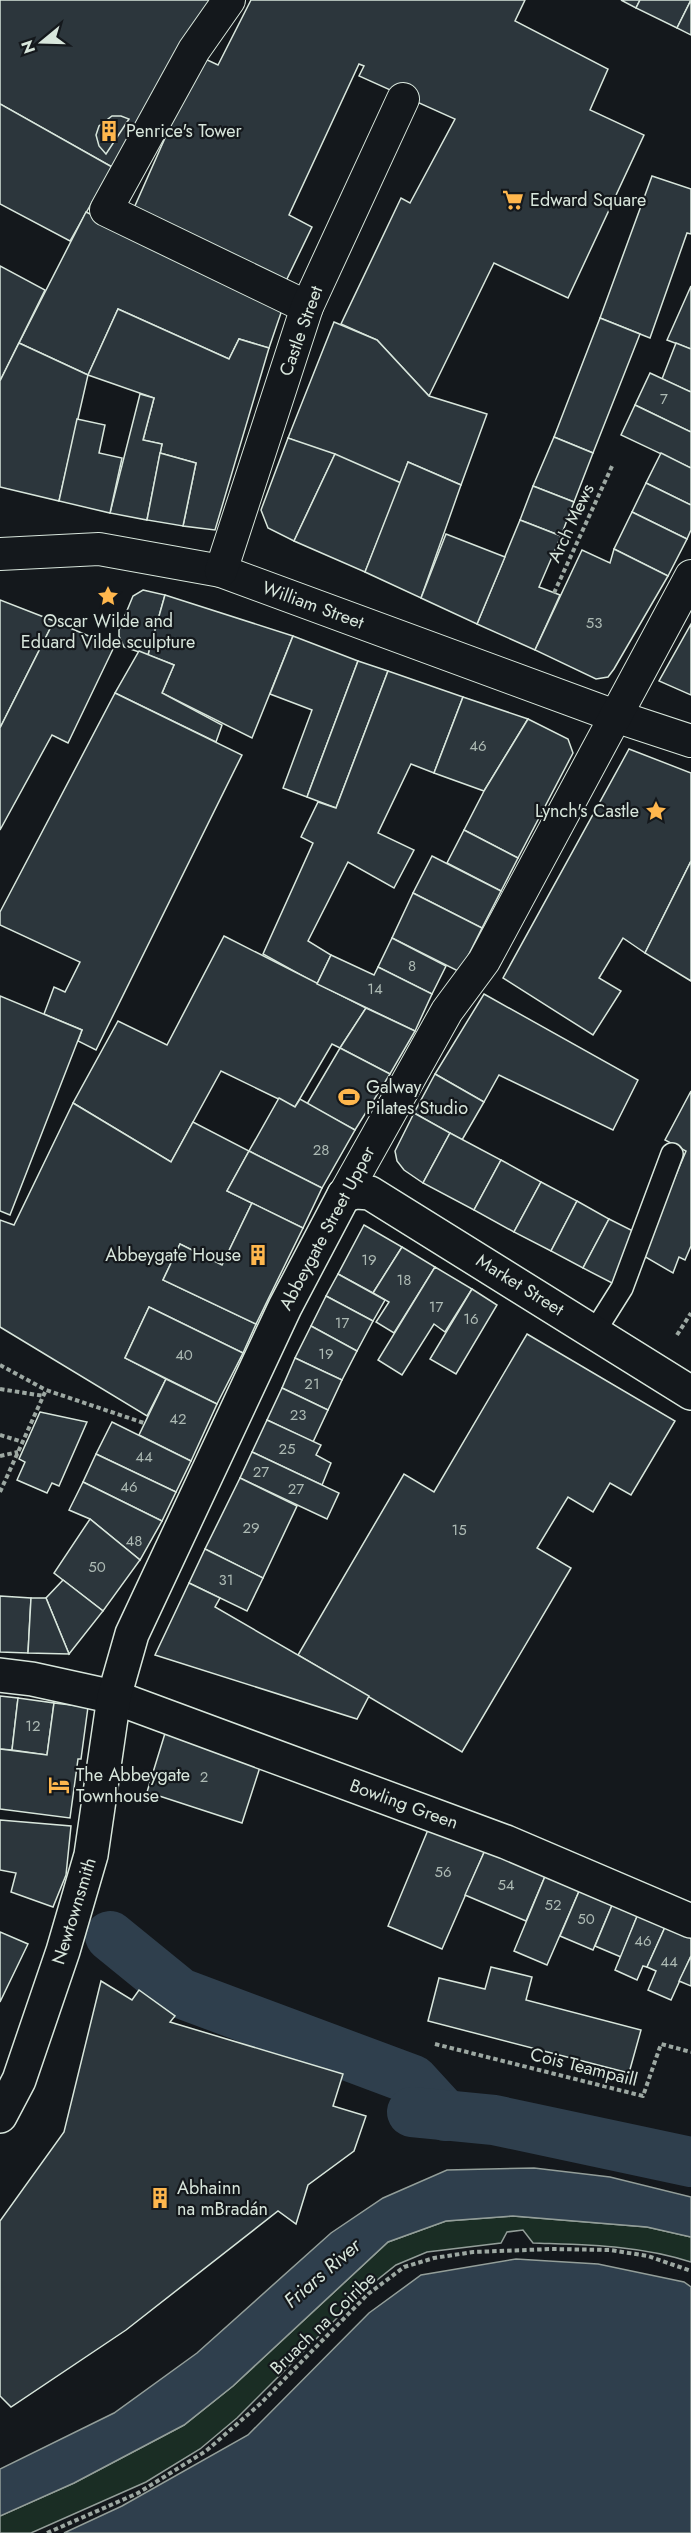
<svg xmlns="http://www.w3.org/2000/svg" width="691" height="2533" font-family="Jost,sans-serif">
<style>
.green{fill:#1a2d24;stroke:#939e99;stroke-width:1.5}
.water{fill:#2f3f4d;stroke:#939e99;stroke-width:1.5}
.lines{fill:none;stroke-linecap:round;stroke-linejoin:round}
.canal{stroke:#2f3f4d;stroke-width:50}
.building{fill:#2c363c;stroke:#d8e6dc;stroke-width:1.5}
.service-casing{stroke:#d8e6dc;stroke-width:24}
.pedestrian-casing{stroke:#d8e6dc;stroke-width:34}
.minor-casing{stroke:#d8e6dc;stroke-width:36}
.tertiary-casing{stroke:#d8e6dc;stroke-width:36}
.path{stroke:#9da8a2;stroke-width:4;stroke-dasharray:4.5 3;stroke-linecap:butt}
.service{stroke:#14181c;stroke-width:21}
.pedestrian{stroke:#14181c;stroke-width:32}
.minor{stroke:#14181c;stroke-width:33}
.tertiary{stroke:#14181c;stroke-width:33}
.labels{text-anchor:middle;stroke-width:4.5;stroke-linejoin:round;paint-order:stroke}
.number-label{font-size:15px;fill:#adbab4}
.poi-label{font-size:18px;fill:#d8e6dc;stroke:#14181c;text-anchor:start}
.street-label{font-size:18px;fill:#d8e6dc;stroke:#14181c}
.water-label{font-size:20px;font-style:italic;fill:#d8e6dc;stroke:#14181c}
</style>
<rect width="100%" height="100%" fill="#14181c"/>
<path class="green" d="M513,2216L647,2227L691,2237V2262C639,2245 587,2245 533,2243L523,2230L507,2232L501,2243L427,2252L396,2265L367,2288L237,2418L200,2449L146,2482L31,2533H0V2516L74,2483L184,2425L233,2386L388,2242L446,2221Z"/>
<g class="water">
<path d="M534,2168L610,2177L691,2197V2237L647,2227L513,2216L446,2221L388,2242L233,2386L184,2425L74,2483L0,2516V2469L114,2413L197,2353L331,2233L383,2198L447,2170Z"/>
<path d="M516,2259L598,2264L684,2282L691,2287V2533H64L122,2506L248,2435L369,2313L421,2275Z"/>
</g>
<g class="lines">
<g class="canal">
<path d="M110,1936L180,1993L413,2080L446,2116"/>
<path d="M412,2112L494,2120L691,2162"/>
</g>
</g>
<g class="building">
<path d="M0,0H224L112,167L0,104Z"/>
<path d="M251,0H525L515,21L608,69L590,110L644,135L568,298L494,263L429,396L377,340L341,324L401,198L410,203L455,119L359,76L364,66L359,64L289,215L312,227L285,283L134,208L201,57L218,65Z"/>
<path d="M621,0H640L636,8Z"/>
<path d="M640,0H691L677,28L636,8Z"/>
<path d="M691,0V35L677,28Z"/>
<path d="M0,104L112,167L70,241L0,204Z"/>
<path d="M112,116H121L129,119L106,154L99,146L96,135L99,126Z"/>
<path d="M652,176L691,189V234L687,233L650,338L600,318Z"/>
<path d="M86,212L283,307L269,348L239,339L229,359L118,309L88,375L19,343Z"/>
<path d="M0,266L45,290L0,381Z"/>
<path d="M691,286V349L667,340Z"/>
<path d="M118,309L229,359L239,339L269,348L215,530L183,526L196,463L160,453L162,444L143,440L154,398L88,375Z"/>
<path d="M600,318L640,334L593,453L554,437Z"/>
<path d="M334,322L377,340L429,396L487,414L461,485L408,462L401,483L288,438Z"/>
<path d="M19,343L88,375L59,501L0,487V381Z"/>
<path d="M676,343L691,349V392L662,379Z"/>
<path d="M650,373L691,392V432L635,405Z"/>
<path d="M140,394L154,398L143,440L162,444L147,520L110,513Z"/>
<path d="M635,405L691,432V468L621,435Z"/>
<path d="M77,419L105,425L99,453L122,458L110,513L59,501Z"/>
<path d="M554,437L593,453L574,502L533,486Z"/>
<path d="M288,438L335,454L294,541L268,528L261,510Z"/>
<path d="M160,453L196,463L183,526L147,520Z"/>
<path d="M661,453L691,468V505L646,483Z"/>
<path d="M335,454L401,483L365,572L294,541Z"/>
<path d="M408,462L461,485L421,598L365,572Z"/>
<path d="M646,483L691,505V530L687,539L632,512Z"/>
<path d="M533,486L574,502L561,536L520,520Z"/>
<path d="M632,512L687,539L668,576L614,549Z"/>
<path d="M520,520L561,536L539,587L560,595L535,650L477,624Z"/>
<path d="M446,534L505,557L477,624L421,598Z"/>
<path d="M614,549L668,576L614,669L608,677L596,679L535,650L582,550L610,563Z"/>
<path d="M143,590L165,595L148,655L124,647L119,636V630L133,596Z"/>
<path d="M165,595L293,636L252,738L162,693L174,665L148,655Z"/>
<path d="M0,600L54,621L0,728Z"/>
<path d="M54,621L114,647L68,743L52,735L0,830V728Z"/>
<path d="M691,624V695L659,681Z"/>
<path d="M293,636L358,661L307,797L283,788L312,710L270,694Z"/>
<path d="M139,651L174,665L162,693L222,725L216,742L115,693Z"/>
<path d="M358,661L388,671L336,808L307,797Z"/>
<path d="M388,671L463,697L434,773L411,764L378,833L414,850L394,888L348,862L308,941L331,955L317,984L263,954L313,843L301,837L318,802L336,808Z"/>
<path d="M115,693L242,755L96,1050L78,1041L82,1030L44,1014L54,987L65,992L80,962L0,925V912Z"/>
<path d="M463,697L528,719L484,791L434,773Z"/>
<path d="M528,719L568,739L573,753L518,858L464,830L484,791Z"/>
<path d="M629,749L691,773V861L645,953L623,938L599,978L621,991L593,1035L503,978Z"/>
<path d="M464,830L518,858L501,891L447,863Z"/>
<path d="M432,856L501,891L482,928L413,893Z"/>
<path d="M691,861V981L645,953Z"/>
<path d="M413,893L482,928L460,972L392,938Z"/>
<path d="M224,936L366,1008L340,1048L332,1044L295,1107L221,1071L171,1162L73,1103L118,1021L167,1045Z"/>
<path d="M392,938L446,966L432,994L378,967Z"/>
<path d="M331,955L374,975L378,967L432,994L415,1031L317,984Z"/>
<path d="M484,994L638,1080L613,1130L499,1075L484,1102L435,1074Z"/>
<path d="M0,996L82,1030L10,1215L0,1211Z"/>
<path d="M366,1008L415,1031L390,1074L340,1048Z"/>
<path d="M340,1048L390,1074L355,1130L307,1104Z"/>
<path d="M435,1074L484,1102L462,1140L414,1113Z"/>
<path d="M691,1091V1246L685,1260L679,1257L673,1273L642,1255L686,1151L665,1140Z"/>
<path d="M279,1098L295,1107L300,1099L355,1130L322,1188L249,1151Z"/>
<path d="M73,1103L171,1162L193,1122L249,1151L227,1191L252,1203L222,1265L180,1244L163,1280L256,1324L243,1353L149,1307L125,1358L166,1379L147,1416L0,1327V1220L14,1225Z"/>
<path d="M414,1113L450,1133L423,1183L404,1170L397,1161L395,1151Z"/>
<path d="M450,1133L501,1160L474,1210L423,1183Z"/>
<path d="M249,1151L322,1188L303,1228L227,1191Z"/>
<path d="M501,1160L541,1182L514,1232L474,1210Z"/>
<path d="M541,1182L577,1201L551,1251L514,1232Z"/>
<path d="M577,1201L609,1219L583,1268L551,1251Z"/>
<path d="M252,1203L303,1228L256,1324L163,1280L180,1244L222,1265Z"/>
<path d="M609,1219L639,1234L614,1284L583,1268Z"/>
<path d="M364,1225L402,1247L373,1293L338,1274Z"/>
<path d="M402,1247L435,1267L394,1333L376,1322L389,1302L373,1293Z"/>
<path d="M435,1267L472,1289L445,1332L434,1324L402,1375L378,1360Z"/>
<path d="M338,1274L385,1300L373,1321L326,1296Z"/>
<path d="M472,1289L497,1305L456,1374L430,1359Z"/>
<path d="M326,1296L373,1321L357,1351L311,1326Z"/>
<path d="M149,1307L243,1353L217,1404L125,1358Z"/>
<path d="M311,1326L357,1351L342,1380L295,1358Z"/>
<path d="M527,1334L675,1421L631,1495L610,1483L593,1512L568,1497L537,1548L571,1568L462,1752L298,1655L404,1474L434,1492Z"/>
<path d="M295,1358L342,1380L328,1410L282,1388Z"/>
<path d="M166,1379L217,1404L191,1461L139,1435Z"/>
<path d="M282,1388L328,1410L313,1442L267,1420Z"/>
<path d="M40,1412L87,1422L59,1486L52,1483L47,1493L17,1480L25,1462L19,1459Z"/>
<path d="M267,1420L321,1445L316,1455L331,1463L322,1485L252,1452Z"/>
<path d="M112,1422L191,1461L176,1492L96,1454Z"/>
<path d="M252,1452L339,1493L327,1519L240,1478Z"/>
<path d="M96,1454L176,1492L162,1521L83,1482Z"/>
<path d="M240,1478L297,1506L263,1578L205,1549Z"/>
<path d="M83,1482L162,1521L140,1560L90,1519L69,1510Z"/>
<path d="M90,1519L140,1560L103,1611L54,1573Z"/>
<path d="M205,1549L263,1578L247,1611L189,1583Z"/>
<path d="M63,1580L103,1611L69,1654L46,1598Z"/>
<path d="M189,1583L220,1598L215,1607L369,1696L357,1719L155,1655Z"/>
<path d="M0,1596L31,1598L28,1653L0,1652Z"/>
<path d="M31,1598H46L69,1654L28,1653Z"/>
<path d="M0,1696L18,1698L12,1750L0,1749Z"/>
<path d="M18,1698L54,1703L47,1755L12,1750Z"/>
<path d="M54,1703L88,1707L81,1759H78L70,1818L0,1809V1749L47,1755Z"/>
<path d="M166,1730L262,1761L242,1823L147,1792Z"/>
<path d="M0,1820L71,1826L66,1875L53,1907L11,1892L16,1873L0,1870Z"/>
<path d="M430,1825L486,1848L442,1949L388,1926Z"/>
<path d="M486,1848L546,1874L526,1921L465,1895Z"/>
<path d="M546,1874L580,1889L547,1965L514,1951Z"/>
<path d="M580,1889L613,1903L593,1950L560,1936Z"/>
<path d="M613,1903L638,1914L621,1957L595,1946Z"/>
<path d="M638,1914L666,1925L647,1967L643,1966L637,1980L615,1970Z"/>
<path d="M666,1925L691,1936V1956L671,2000L648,1990L656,1971L647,1967Z"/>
<path d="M0,1932L28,1944L0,2002Z"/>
<path d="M691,1956V1986L679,1981Z"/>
<path d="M491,1967L532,1977L526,2000L641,2030L629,2073L428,2021L439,1978L485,1989Z"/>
<path d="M101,1981L132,2000L139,1990L175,2016L170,2022L343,2074L333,2106L366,2116L354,2151L308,2185L296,2224L278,2211L126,2330L11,2407L0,2396V2221L64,2132Z"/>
</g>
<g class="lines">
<defs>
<path id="service" d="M595,1331L622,1288L672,1154"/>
<g id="pedestrian">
<path d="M229,0L194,50L106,210L307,307"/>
<path d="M0,554L99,549L221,571L615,716L691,741"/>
<path d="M221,571L307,307L403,99"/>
<path d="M344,1195L447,1011L484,961L691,576"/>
</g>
<g id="minor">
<path d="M0,1675L32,1679L114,1697L506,1842L691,1921"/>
<path d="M0,2116L19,2080L63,1951L91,1855L114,1697L132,1634L285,1307L344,1195"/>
</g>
<path id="tertiary" d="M344,1195L357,1192L370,1193L691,1393"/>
</defs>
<use href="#service" class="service-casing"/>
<use href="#pedestrian" class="pedestrian-casing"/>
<use href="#minor" class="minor-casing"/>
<use href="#tertiary" class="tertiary-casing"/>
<g class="path">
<path d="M554,593L613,464"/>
<path d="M677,1335L691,1313"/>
<path d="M0,1365L46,1390"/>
<path d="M0,1389L44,1396"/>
<path d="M0,1435L23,1442"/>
<path d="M0,1456L18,1452"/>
<path d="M0,1492L46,1390L144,1423"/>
<path d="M435,2044L643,2096L661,2044L691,2052"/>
<path d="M47,2533L138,2493L206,2451L260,2404L368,2294L404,2267L434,2258L473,2252L552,2249L610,2250L648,2256L691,2271"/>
</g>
<use href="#service" class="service"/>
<use href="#pedestrian" class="pedestrian"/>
<use href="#minor" class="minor"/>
<use href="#tertiary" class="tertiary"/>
</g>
<defs>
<symbol id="building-bare" viewBox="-9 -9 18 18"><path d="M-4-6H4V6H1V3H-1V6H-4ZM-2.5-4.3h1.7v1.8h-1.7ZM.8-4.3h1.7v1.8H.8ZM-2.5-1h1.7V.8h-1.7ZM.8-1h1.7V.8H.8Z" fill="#ffb74d" stroke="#14181c" stroke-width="2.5" paint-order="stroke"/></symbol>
<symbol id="supermarket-bare" viewBox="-9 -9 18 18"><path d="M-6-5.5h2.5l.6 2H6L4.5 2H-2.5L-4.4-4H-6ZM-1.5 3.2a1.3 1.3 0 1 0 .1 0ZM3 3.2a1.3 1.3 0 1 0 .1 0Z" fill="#ffb74d" stroke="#14181c" stroke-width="2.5" paint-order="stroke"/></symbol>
<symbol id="sight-bare" viewBox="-9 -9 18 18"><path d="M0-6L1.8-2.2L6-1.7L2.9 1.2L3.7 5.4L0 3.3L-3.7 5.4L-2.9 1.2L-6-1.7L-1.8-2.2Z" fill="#ffb74d" stroke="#14181c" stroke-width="2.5" paint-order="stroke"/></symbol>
<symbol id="stadium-bare" viewBox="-9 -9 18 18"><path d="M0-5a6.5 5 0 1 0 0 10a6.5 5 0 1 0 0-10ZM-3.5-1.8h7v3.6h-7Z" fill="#ffb74d" stroke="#14181c" stroke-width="2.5" paint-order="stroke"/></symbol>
<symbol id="hotel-bare" viewBox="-9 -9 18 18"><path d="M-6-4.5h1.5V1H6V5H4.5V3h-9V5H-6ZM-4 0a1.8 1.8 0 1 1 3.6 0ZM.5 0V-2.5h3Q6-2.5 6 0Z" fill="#ffb74d" stroke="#14181c" stroke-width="2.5" paint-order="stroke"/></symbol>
</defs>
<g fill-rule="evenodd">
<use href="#building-bare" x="94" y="116" width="30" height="30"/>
<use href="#supermarket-bare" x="498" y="185" width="30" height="30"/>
<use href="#sight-bare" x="93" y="581" width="30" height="30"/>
<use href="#sight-bare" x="641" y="796" width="30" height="30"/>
<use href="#stadium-bare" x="334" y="1082" width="30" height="30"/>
<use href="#building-bare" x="243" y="1240" width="30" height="30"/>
<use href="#hotel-bare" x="44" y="1770" width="30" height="30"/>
<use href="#building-bare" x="145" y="2183" width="30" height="30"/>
</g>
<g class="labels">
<g class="number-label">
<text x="664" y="404">7</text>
<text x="594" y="628">53</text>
<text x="478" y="751">46</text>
<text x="412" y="971">8</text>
<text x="375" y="994">14</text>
<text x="321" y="1155">28</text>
<text x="369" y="1265">19</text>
<text x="404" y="1285">18</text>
<text x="436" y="1312">17</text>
<text x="471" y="1324">16</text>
<text x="342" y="1328">17</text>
<text x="326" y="1359">19</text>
<text x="184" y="1360">40</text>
<text x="312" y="1389">21</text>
<text x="298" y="1420">23</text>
<text x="178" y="1424">42</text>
<text x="287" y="1454">25</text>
<text x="144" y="1462">44</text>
<text x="261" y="1477">27</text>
<text x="129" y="1492">46</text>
<text x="296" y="1494">27</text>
<text x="251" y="1533">29</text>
<text x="459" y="1535">15</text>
<text x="134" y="1546">48</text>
<text x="97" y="1572">50</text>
<text x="226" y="1585">31</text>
<text x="33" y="1731">12</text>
<text x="204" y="1782">2</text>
<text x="443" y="1877">56</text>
<text x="506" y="1890">54</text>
<text x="553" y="1910">52</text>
<text x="586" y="1924">50</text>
<text x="643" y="1946">46</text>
<text x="669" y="1967">44</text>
</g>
<g class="poi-label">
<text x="126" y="137">Penrice's Tower</text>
<text x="530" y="206">Edward Square</text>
<text x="108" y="627" text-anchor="middle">Oscar Wilde and<tspan x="108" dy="21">Eduard Vilde sculpture</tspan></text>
<text x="639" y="817" text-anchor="end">Lynch's Castle</text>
<text x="366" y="1093">Galway<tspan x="366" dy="21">Pilates Studio</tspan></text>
<text x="241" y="1261" text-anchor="end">Abbeygate House</text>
<text x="76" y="1781">The Abbeygate<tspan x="76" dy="21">Townhouse</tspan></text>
<text x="177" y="2194">Abhainn<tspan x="177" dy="21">na mBradán</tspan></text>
</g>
<g class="street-label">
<text transform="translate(301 331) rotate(-70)" y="6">Castle Street</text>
<text transform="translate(571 523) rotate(-65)" y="6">Arch Mews</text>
<text transform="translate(313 605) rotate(20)" y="6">William Street</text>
<text transform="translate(327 1228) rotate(-62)" y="6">Abbeygate Street Upper</text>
<text transform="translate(520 1285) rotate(32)" y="6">Market Street</text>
<text transform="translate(404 1804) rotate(20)" y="6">Bowling Green</text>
<text transform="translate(74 1911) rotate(-73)" y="6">Newtownsmith</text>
<text transform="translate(584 2067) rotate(14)" y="6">Cois Teampaill</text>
<text transform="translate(323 2323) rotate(-44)" y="6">Bruach na Coiribe</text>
</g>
<g class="water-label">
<text transform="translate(322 2273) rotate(-41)" y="7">Friars River</text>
</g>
</g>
<g transform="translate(42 42) rotate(251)" stroke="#14181c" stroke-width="4.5" paint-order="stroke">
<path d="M0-4.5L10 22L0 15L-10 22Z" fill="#d8e6dc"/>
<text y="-9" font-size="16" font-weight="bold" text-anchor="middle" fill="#d8e6dc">N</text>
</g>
</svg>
